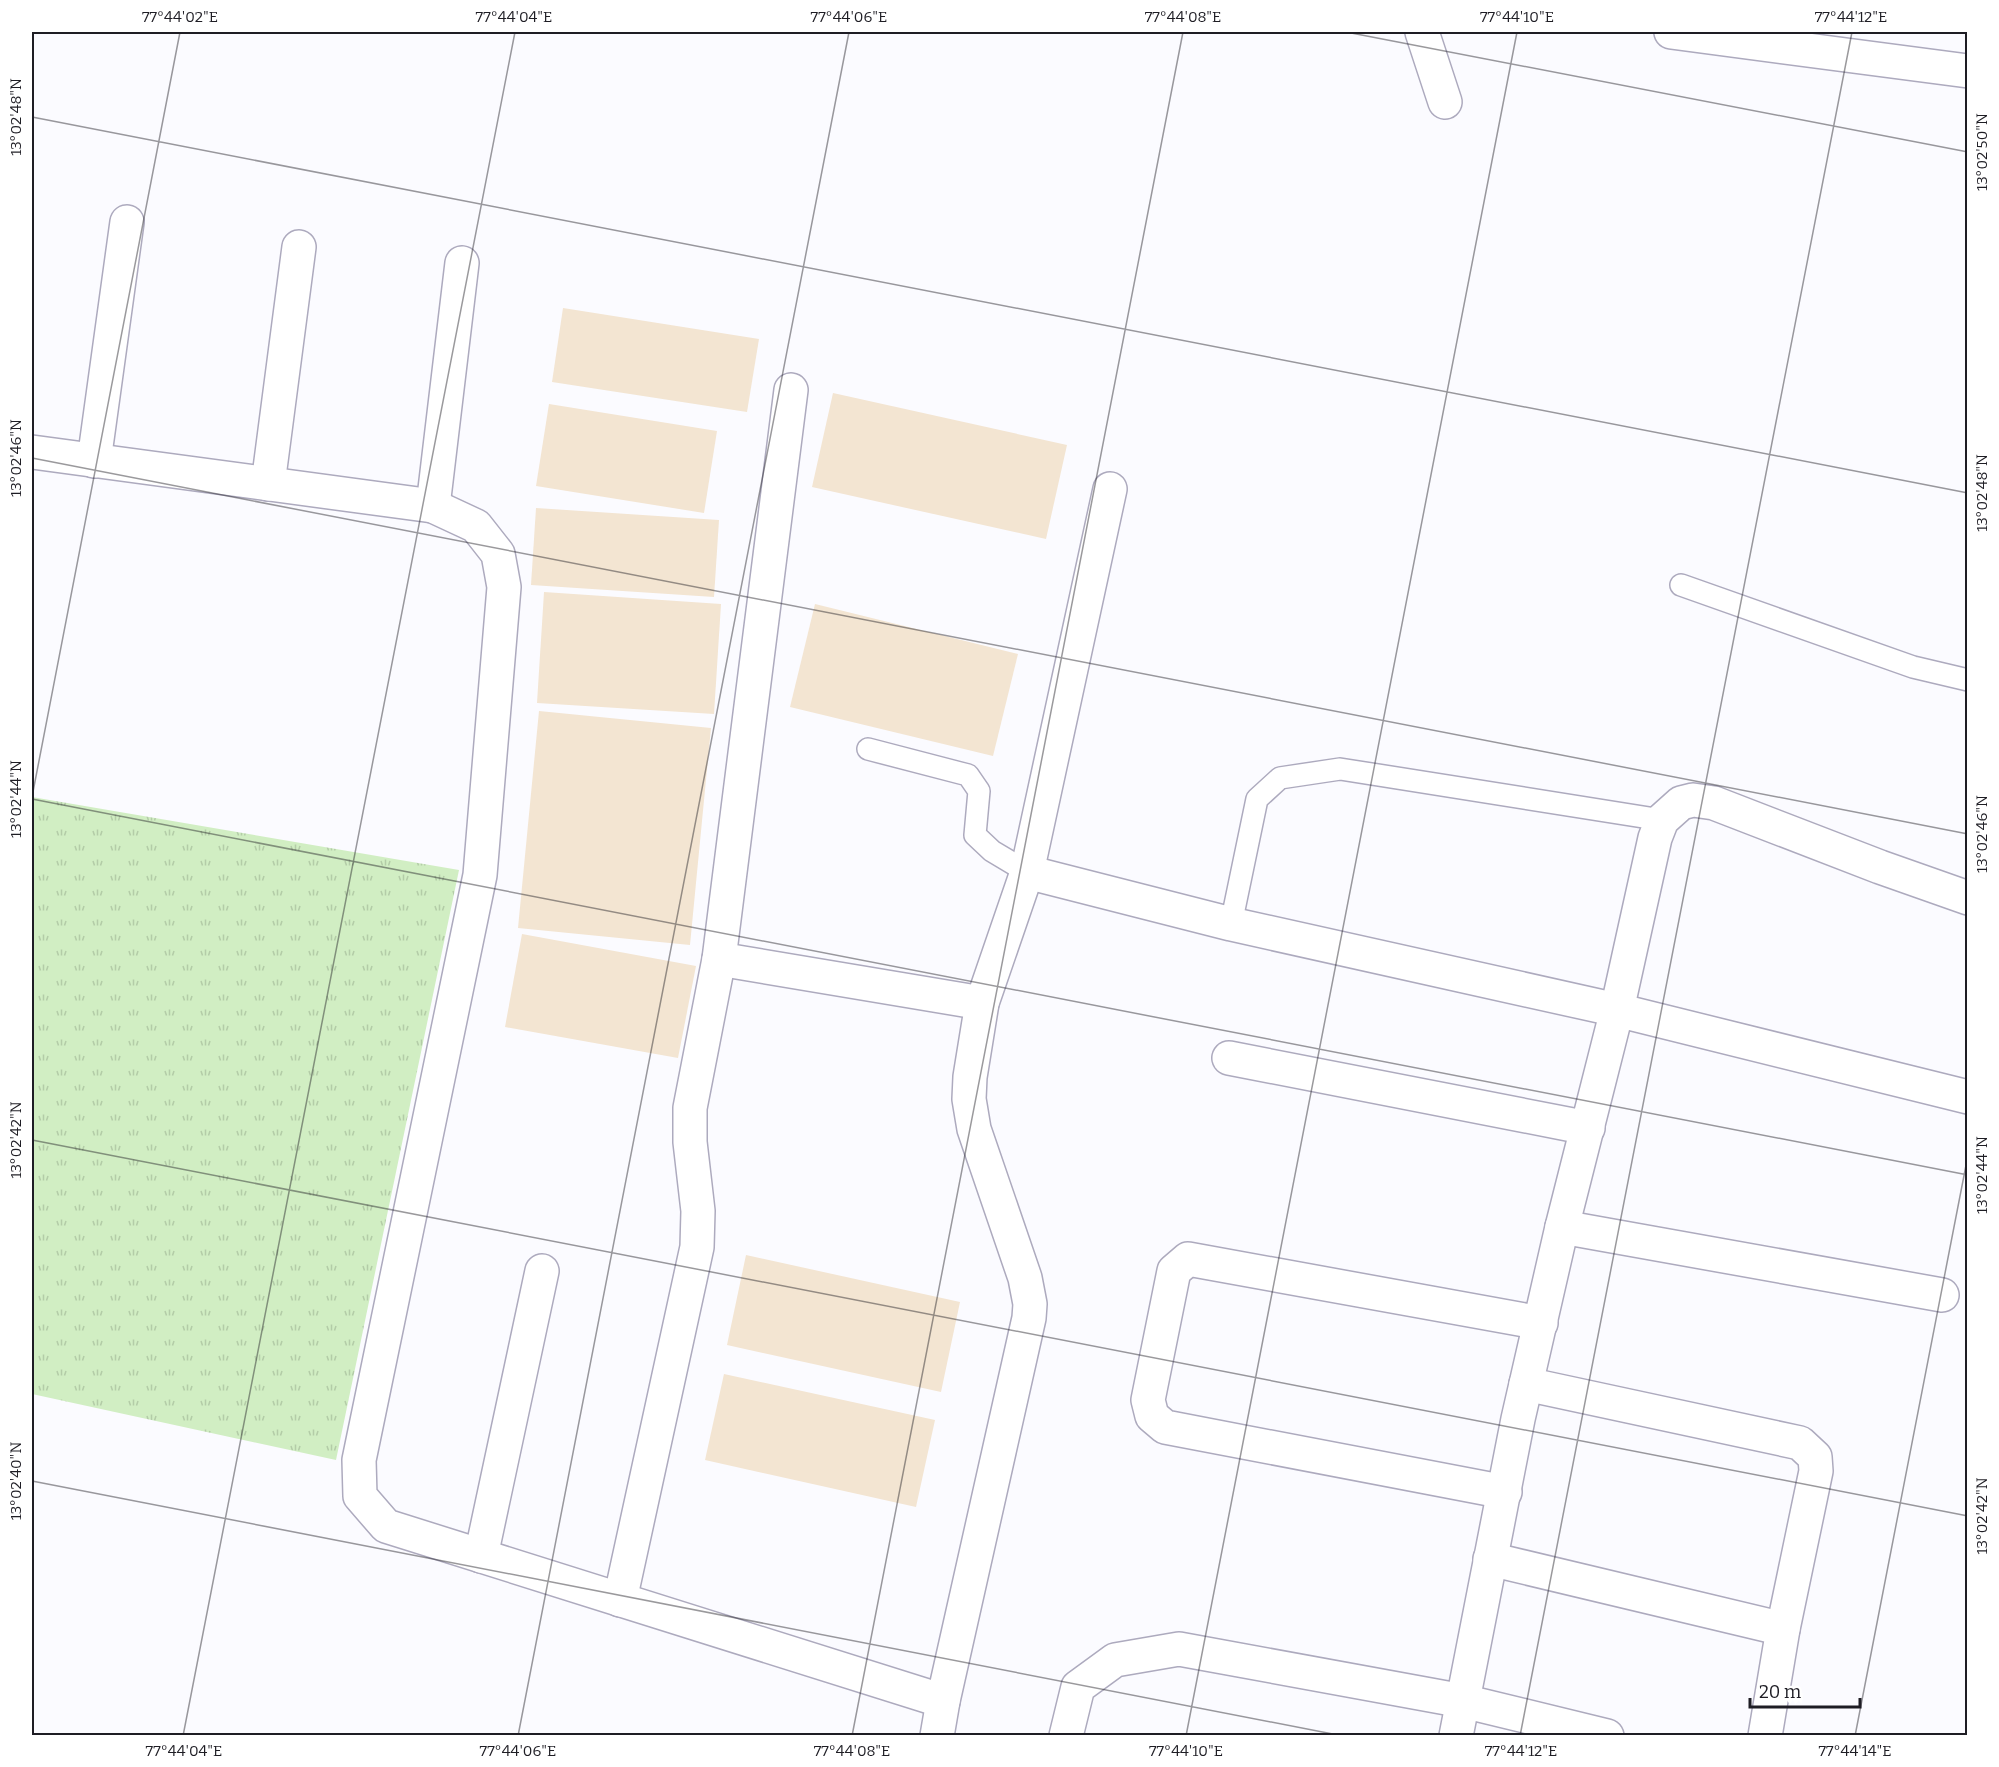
<svg xmlns="http://www.w3.org/2000/svg" width="1999" height="1767" font-family="Bitter,serif">
<style>
.grass{fill:url(#grass-tufts)}
.building{fill:#f3e5d2}
.lines{fill:none;stroke-linecap:round;stroke-linejoin:round}
.service-casing{stroke:#adaabe;stroke-width:24}
.minor-casing{stroke:#adaabe;stroke-width:36}
.service{stroke:#fff;stroke-width:21}
.minor{stroke:#fff;stroke-width:33}
.ticks{fill:none;stroke:#1e1d24;stroke-width:1.5;stroke-opacity:0.45}
.neatline{fill:none;stroke:#1e1d24;stroke-width:2}
.ticks-label{font-size:15px;text-anchor:middle;fill:#1e1d24}
</style>
<defs>
<pattern id="grass-tufts" width="24" height="20" patternUnits="userSpaceOnUse" patternTransform="scale(1.5)"><rect width="24" height="20" fill="#d1eec3"/><path d="M3 7l-1-3M5 7V3M7 7l1-3M15 17l-1-3M17 17v-4M19 17l1-3" fill="none" stroke="#b3cca7"/></pattern>
</defs>
<rect width="100%" height="100%" fill="#fbfbff"/>
<path class="grass" d="M32,797L459,870L336,1460L32,1394Z"/>
<g class="building">
<path d="M563,308L759,339L747,412L552,382Z"/>
<path d="M833,393L1067,445L1046,539L812,487Z"/>
<path d="M549,404L717,431L704,513L536,486Z"/>
<path d="M536,508L719,520L714,597L531,585Z"/>
<path d="M544,592L721,604L714,714L537,703Z"/>
<path d="M815,604L1018,654L993,756L790,707Z"/>
<path d="M539,711L711,728L690,945L518,928Z"/>
<path d="M522,934L696,966L678,1058L505,1027Z"/>
<path d="M746,1255L960,1302L941,1392L727,1345Z"/>
<path d="M724,1374L935,1420L916,1507L705,1460Z"/>
</g>
<g class="lines">
<defs>
<g id="service">
<path d="M1681,585L1913,667L1968,680"/>
<path d="M868,749L968,775L979,791L975,835L992,851L1027,872"/>
<path d="M1231,924L1257,799L1280,778L1340,769L1662,820"/>
</g>
<g id="minor">
<path d="M1422,32L1445,102"/>
<path d="M1671,32L1968,71"/>
<path d="M32,452L433,506L476,526L498,554L504,587L480,875L359,1460L360,1496L386,1526L943,1701"/>
<path d="M94,461L127,222"/>
<path d="M268,484L299,247"/>
<path d="M433,506L462,263"/>
<path d="M1027,872L1231,924L1617,1010L1968,1097"/>
<path d="M719,959L982,1003"/>
<path d="M1229,1058L1588,1128"/>
<path d="M1562,1227L1942,1295"/>
<path d="M1526,1384L1800,1443L1815,1457L1816,1471L1783,1629L1765,1736"/>
<path d="M1505,1492L1165,1427L1152,1416L1148,1400L1174,1271L1188,1259L1541,1323"/>
<path d="M481,1556L542,1271"/>
<path d="M1490,1559L1783,1629"/>
<path d="M620,1600L697,1247L698,1211L690,1142V1108L719,959L791,390"/>
<path d="M937,1736L943,1701L1029,1318L1030,1304L1025,1278L974,1129L969,1099L970,1077L982,1003L1027,872L1110,489"/>
<path d="M1066,1736L1078,1687L1115,1660L1179,1649L1463,1701L1607,1736"/>
<path d="M1456,1736L1518,1419L1562,1227L1617,1010L1655,838L1662,820L1681,803L1693,800L1714,803L1880,867L1968,898"/>
</g>
</defs>
<use href="#service" class="service-casing"/>
<use href="#minor" class="minor-casing"/>
<use href="#service" class="service"/>
<use href="#minor" class="minor"/>
</g>
<path class="ticks" d="M1346,32L1968,152M32,117L1968,493M32,458L1968,834M32,797L180,32M32,799L1968,1175M32,1140L1968,1516M32,1481L1343,1736M183,1736L515,32M518,1736L849,32M852,1736L1183,32M1186,1736L1517,32M1520,1736L1852,32M1855,1736L1968,1155"/>
<rect width="1999" height="1767" fill="none" stroke="#ffffff" stroke-width="66"/>
<path d="M1750 1698v9h110v-9" fill="none" stroke="#1e1d24" stroke-width="3"/>
<text x="1759" y="1698" font-size="18" fill="#1e1d24" stroke="#ffffff" stroke-width="4.5" paint-order="stroke">20 m</text>
<rect x="33" y="33" width="1933" height="1701" class="neatline"/>
<g class="ticks-label">
<text x="180" y="22">77°44'02"E</text>
<text x="514" y="22">77°44'04"E</text>
<text x="849" y="22">77°44'06"E</text>
<text x="1183" y="22">77°44'08"E</text>
<text x="1517" y="22">77°44'10"E</text>
<text x="1851" y="22">77°44'12"E</text>
<text transform="translate(16 117) rotate(-90)" y="5">13°02'48"N</text>
<text transform="translate(1982 152) rotate(-90)" y="5">13°02'50"N</text>
<text transform="translate(16 458) rotate(-90)" y="5">13°02'46"N</text>
<text transform="translate(1982 493) rotate(-90)" y="5">13°02'48"N</text>
<text transform="translate(16 799) rotate(-90)" y="5">13°02'44"N</text>
<text transform="translate(1982 834) rotate(-90)" y="5">13°02'46"N</text>
<text transform="translate(16 1140) rotate(-90)" y="5">13°02'42"N</text>
<text transform="translate(1982 1175) rotate(-90)" y="5">13°02'44"N</text>
<text transform="translate(16 1481) rotate(-90)" y="5">13°02'40"N</text>
<text transform="translate(1982 1516) rotate(-90)" y="5">13°02'42"N</text>
<text x="184" y="1756">77°44'04"E</text>
<text x="518" y="1756">77°44'06"E</text>
<text x="852" y="1756">77°44'08"E</text>
<text x="1186" y="1756">77°44'10"E</text>
<text x="1521" y="1756">77°44'12"E</text>
<text x="1855" y="1756">77°44'14"E</text>
</g>
</svg>
